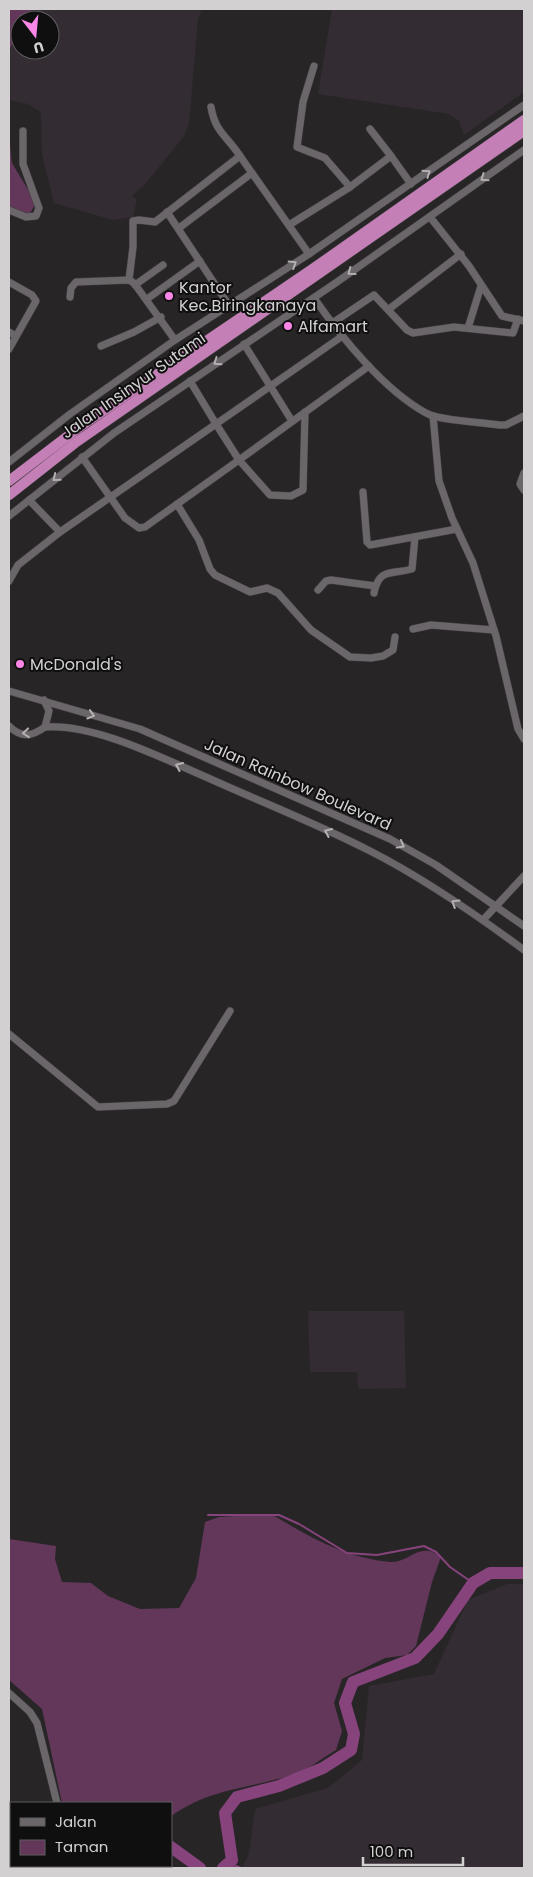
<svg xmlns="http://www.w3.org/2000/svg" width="533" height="1877" font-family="Poppins,sans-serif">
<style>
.built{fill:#342c33}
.green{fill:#62375a}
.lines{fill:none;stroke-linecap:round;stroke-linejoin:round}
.stream{stroke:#87437c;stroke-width:2}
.river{stroke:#87437c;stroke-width:12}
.minor-casing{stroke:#434042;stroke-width:8}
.highway-casing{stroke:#434042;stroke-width:11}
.minor{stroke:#6a6669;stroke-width:7}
.highway{stroke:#c37fb6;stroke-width:10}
.oneway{stroke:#b4b0b2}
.poi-dot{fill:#fa87e7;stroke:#100f10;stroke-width:2}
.labels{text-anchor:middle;stroke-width:4;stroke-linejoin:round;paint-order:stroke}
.poi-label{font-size:16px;fill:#d3d0d2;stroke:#100f10;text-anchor:start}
.street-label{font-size:16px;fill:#d3d0d2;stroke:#100f10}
</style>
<rect width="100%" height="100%" fill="#282527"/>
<g class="built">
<path d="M32,9H202L198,19L189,124L184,136L146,183L132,196L137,199L133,217L113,220L54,203L42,154L41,112L28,104L9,100V50L20,31V50H50V20H26Z"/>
<path d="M332,9H524V92L464,135L459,121L449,114L318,94Z"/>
<path d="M308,1311H404L406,1388L358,1389L357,1372H310Z"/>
<path d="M507,1584H524V1868H242L249,1854L255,1809L328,1788L362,1760L369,1686L434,1674L468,1600Z"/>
</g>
<g class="green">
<path d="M9,9H32L26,20H20V31L9,50Z"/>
<path d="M9,136L12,163L36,203L29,215L9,211Z"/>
<path d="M271,1514C310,1537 345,1558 391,1562C409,1563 420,1540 441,1557L432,1582L416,1646L407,1655L385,1658L342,1679L334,1703L342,1731L336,1750C322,1758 307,1771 292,1775C247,1789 211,1788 171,1816V1803H62L42,1709L9,1680V1539L56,1546L55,1559L62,1582L91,1583L108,1596L140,1609L179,1608L196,1578L205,1522L219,1517Z"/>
</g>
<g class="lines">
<g class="stream">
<path d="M208,1515H279L299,1524L347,1553L377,1555L424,1546L436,1552L450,1567L473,1583"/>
<path d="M228,1863L241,1868"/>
</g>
<g class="river">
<path d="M171,1847L200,1868"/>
<path d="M223,1868L232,1860L225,1813L237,1797L279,1786L323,1768L351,1750L354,1734L345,1703L353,1682L415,1658L438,1634L473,1583L490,1573H524"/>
</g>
<defs>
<g id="minor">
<path d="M314,66L303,102L297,147L325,158L350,187"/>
<path d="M370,129L391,156"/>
<path d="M240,156L309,254"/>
<path d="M9,210L26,217L36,216L39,208L23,164V131"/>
<path d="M167,212L228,304"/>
<path d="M430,217L469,266L502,316L524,321"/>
<path d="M289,225L350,187L391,156L411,184"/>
<path d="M179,228L252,173"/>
<path d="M129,280L133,247V221L139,220L155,222L240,156C227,136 215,132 211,107"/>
<path d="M9,282L32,295L36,301L9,349"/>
<path d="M135,285L163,265"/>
<path d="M70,297L71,288L76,282L129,280L134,283L175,340"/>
<path d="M314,298C341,337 384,390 426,413C440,421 482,422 499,425H506L524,416"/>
<path d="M147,299L200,261"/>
<path d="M389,309L461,254"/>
<path d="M331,324L374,295L407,330L413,333L454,327L513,333L518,319"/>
<path d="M468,328L481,286"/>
<path d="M9,332L16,336"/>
<path d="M244,344L292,421"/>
<path d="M101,346L134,332L161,317"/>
<path d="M305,412L303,490L291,496L270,495L239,460L369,366"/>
<path d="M433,416L439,481L452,518L473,563L496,636L518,729L524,739"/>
<path d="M82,457L125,518L139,528L145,527L239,460L216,424L341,337"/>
<path d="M9,462L70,414L175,340L309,254L524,105"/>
<path d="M524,473L520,484L524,490"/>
<path d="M363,492L367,542L370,545L457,529"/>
<path d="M29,500L60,532"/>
<path d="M177,504L199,540L210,569L215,575L250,592L267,588L278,593L311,630L350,657L371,658L383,656L393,650L395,637"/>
<path d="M9,516L114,433L337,282L524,150"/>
<path d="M9,581L18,565L60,532L216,424L190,381"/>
<path d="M318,590L326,581L331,580L375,586"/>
<path d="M374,593C379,567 392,575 412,569L415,537"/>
<path d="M413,629L431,625L494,630"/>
<path d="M9,691L140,729L390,839L436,865L524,926"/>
<path d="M44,700L49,711L45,727"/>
<path d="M9,726C21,738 31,737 45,727"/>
<path d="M45,727C93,723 162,758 206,777C261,802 318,824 372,852C423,878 478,916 524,950"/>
<path d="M483,920L524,876"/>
<path d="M9,1034L98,1107L167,1104L174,1101L230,1011"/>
<path d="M9,1693L30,1712L37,1723L57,1803"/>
<path d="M69,1866V1868"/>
</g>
<g id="highway">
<path d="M9,481L81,426L314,268L524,120"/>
<path d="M9,495L75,443L524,131"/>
</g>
</defs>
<use href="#minor" class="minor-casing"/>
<use href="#highway" class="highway-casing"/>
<use href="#minor" class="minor"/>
<use href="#highway" class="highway"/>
</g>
<defs><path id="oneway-chevron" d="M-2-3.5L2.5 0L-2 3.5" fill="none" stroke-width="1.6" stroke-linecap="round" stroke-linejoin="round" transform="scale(1.25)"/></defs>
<g class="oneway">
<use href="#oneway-chevron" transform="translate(427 173) rotate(-35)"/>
<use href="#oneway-chevron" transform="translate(484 178) rotate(145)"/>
<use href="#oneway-chevron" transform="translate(293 264) rotate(-32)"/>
<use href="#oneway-chevron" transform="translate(351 272) rotate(144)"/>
<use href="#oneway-chevron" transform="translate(217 362) rotate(145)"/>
<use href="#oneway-chevron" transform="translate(56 478) rotate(141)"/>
<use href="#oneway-chevron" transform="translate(91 715) rotate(17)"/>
<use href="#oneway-chevron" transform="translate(26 733) rotate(175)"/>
<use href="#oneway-chevron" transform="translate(179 766) rotate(-156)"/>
<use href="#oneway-chevron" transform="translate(328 832) rotate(-156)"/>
<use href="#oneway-chevron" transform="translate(401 845) rotate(29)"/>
<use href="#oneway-chevron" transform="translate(455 903) rotate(-148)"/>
</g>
<g class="poi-dot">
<circle cx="169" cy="296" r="5"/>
<circle cx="288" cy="326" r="5"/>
<circle cx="20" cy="664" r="5"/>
</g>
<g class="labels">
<g class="poi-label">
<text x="179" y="293">Kantor<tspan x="179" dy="18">Kec.Biringkanaya</tspan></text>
<text x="298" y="332">Alfamart</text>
<text x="30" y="670">McDonald's</text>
</g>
<g class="street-label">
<text transform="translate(133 385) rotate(-35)" y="6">Jalan Insinyur Sutami</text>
<text transform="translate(298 784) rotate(24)" y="6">Jalan Rainbow Boulevard</text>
</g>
</g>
<rect width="533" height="1877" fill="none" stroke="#d3d0d2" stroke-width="20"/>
<rect x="10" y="1802" width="162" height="65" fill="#100f10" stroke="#5e5c5e"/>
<rect x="20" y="1818" width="25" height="8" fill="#6a6669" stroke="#5e5c5e"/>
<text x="55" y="1827" font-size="15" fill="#d3d0d2">Jalan</text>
<rect x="20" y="1840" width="25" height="15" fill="#62375a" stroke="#5e5c5e"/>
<text x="55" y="1852" font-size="15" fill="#d3d0d2">Taman</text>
<g transform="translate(35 35) rotate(164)"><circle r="24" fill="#100f10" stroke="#5e5c5e"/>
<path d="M0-4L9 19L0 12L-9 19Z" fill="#fa87e7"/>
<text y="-8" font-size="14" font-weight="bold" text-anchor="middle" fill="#d3d0d2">U</text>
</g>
<path d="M363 1857v8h100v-8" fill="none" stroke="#d3d0d2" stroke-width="2.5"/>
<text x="370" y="1857" font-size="15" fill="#d3d0d2" stroke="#100f10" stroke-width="4" paint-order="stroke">100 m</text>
</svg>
